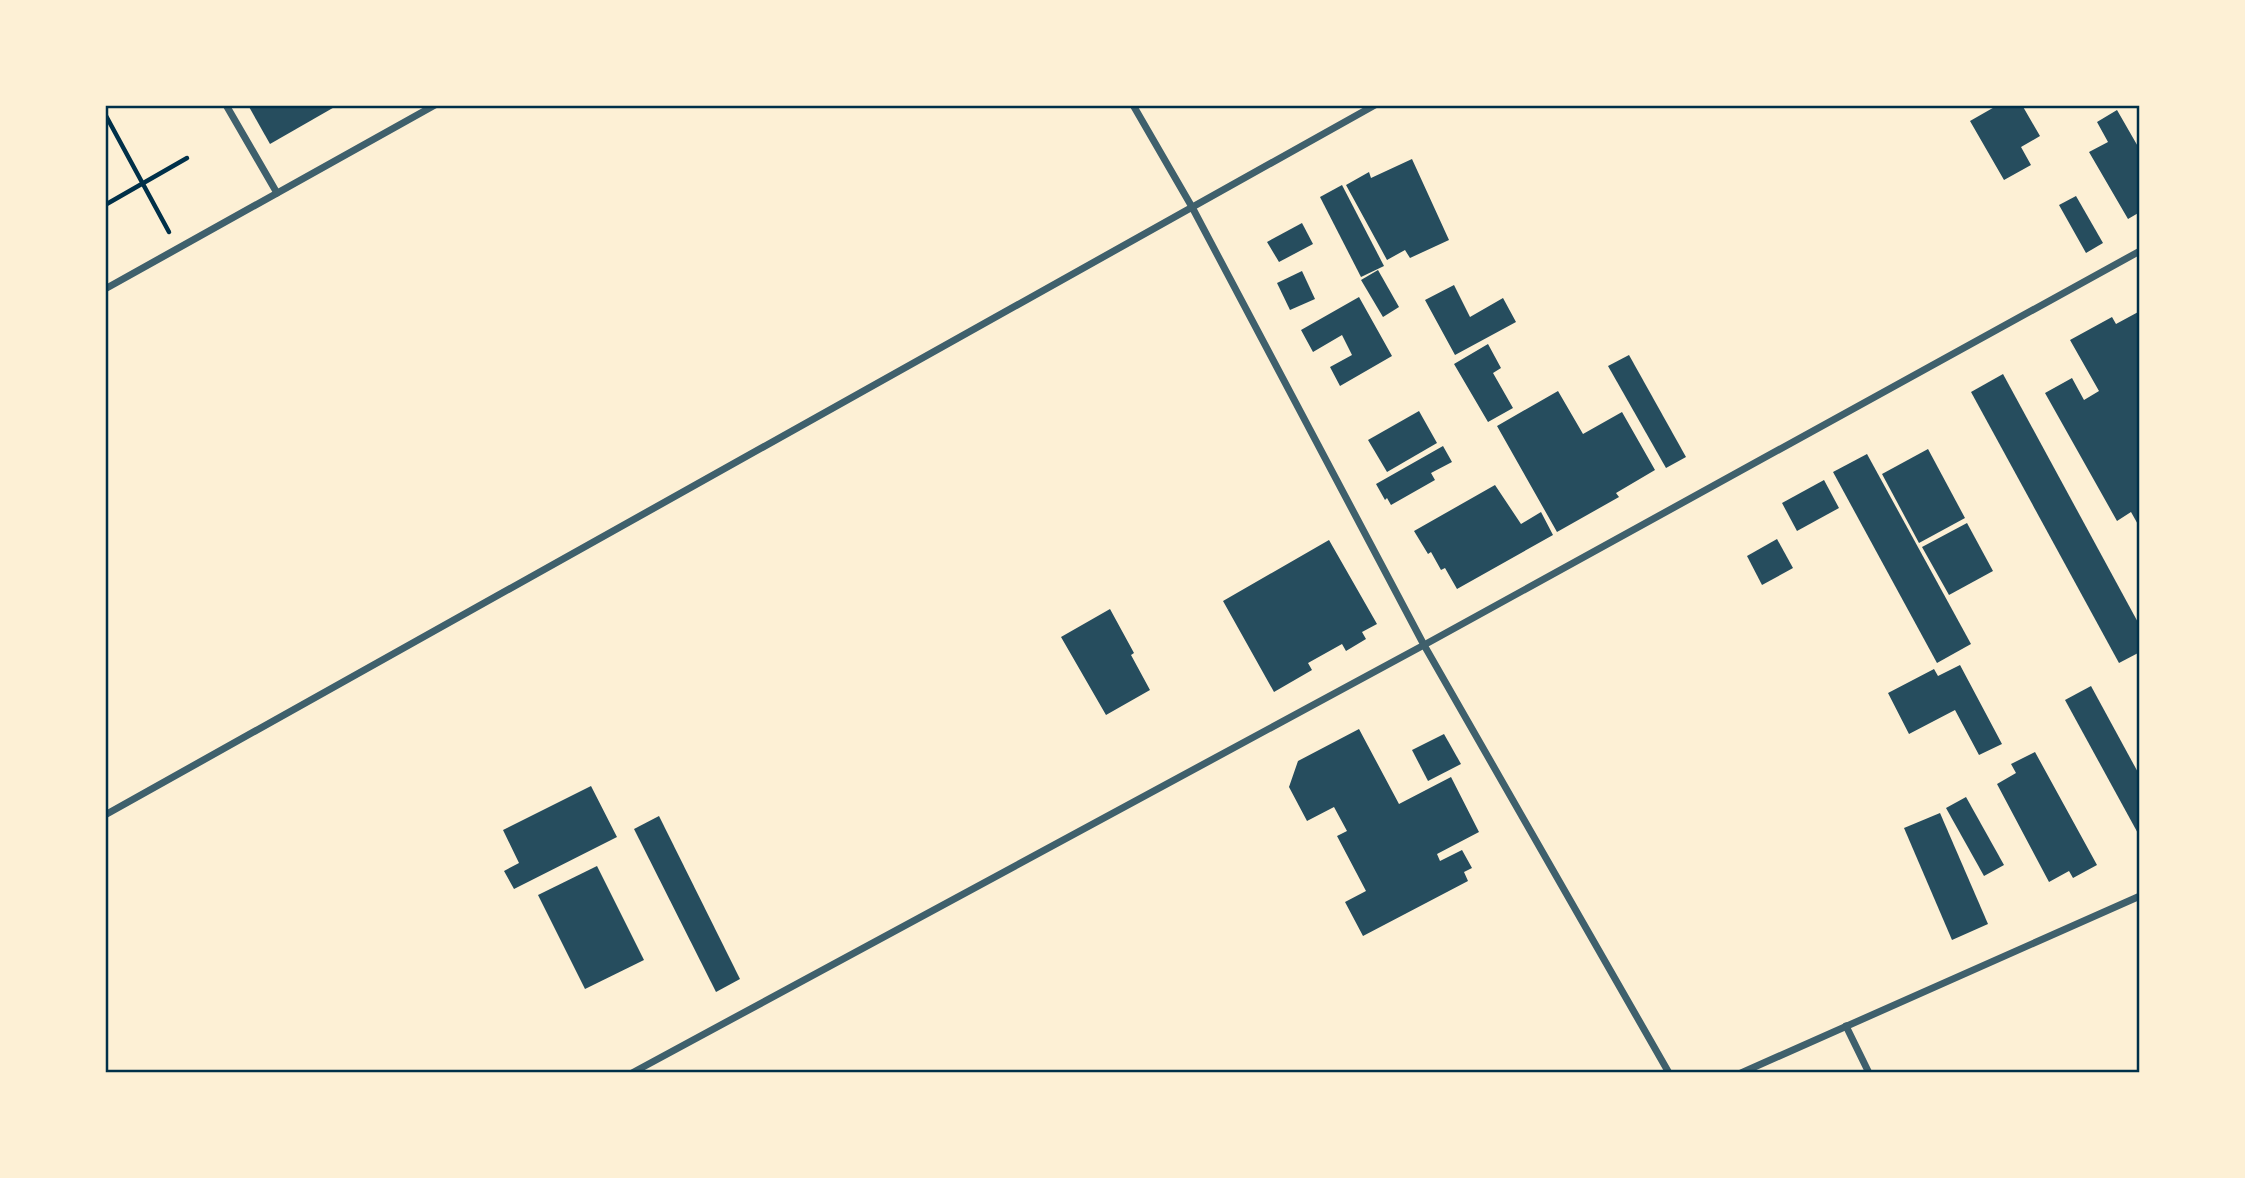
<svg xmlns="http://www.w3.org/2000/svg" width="2245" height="1178" font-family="'Public Sans',sans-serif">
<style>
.building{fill:#264d5e}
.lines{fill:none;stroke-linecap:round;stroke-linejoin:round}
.path{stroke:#003049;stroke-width:4.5}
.minor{stroke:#3f606c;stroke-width:7}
.neatline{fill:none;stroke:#003049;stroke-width:2.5}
</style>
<rect width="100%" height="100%" fill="#fdf0d5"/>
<g class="building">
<path d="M248,105H338L270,144Z"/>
<path d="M1998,105H2022L2040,136L2021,147L2031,165L2004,180L1970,121Z"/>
<path d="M2117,110L2140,150V212L2128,219L2089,152L2108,142L2097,122Z"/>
<path d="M1412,159L1449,240L1410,258L1405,250L1387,260L1346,185L1369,172L1371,178Z"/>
<path d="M1342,185L1384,266L1361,277L1320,197Z"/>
<path d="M2076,196L2103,243L2086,253L2059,205Z"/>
<path d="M1302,223L1313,244L1279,262L1267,242Z"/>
<path d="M1378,270L1399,307L1383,317L1361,280Z"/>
<path d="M1302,271L1315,299L1290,310L1277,283Z"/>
<path d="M1454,285L1470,317L1503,298L1516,322L1455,355L1425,300Z"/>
<path d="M1359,297L1392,356L1340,386L1330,367L1352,355L1342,335L1313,352L1301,330Z"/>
<path d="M2140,311V528L2131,512L2117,521L2045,393L2072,378L2084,400L2099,391L2070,340L2112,317L2116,324Z"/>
<path d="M1488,344L1501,368L1493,373L1513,408L1488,422L1454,364Z"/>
<path d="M1629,355L1686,457L1666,468L1608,366Z"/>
<path d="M2003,374L2140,626V652L2119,663L1971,392Z"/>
<path d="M1558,391L1583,434L1622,412L1655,470L1616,493L1619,497L1557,532L1497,426Z"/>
<path d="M1419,411L1437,443L1387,472L1368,440Z"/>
<path d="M1443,446L1452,462L1431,473L1435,480L1391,505L1387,498L1385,500L1376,484Z"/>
<path d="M1928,449L1965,518L1919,543L1882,474Z"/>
<path d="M1867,454L1971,644L1937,663L1833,472Z"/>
<path d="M1824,480L1839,508L1797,531L1782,503Z"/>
<path d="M1495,485L1521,524L1541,512L1553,535L1457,589L1445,568L1441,570L1431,552L1428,554L1414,531Z"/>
<path d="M1967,523L1993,571L1949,595L1922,547Z"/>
<path d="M1777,539L1793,568L1762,585L1747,556Z"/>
<path d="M1329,540L1377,624L1362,632L1366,639L1346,651L1342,644L1308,663L1312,670L1274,692L1223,601Z"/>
<path d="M1110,609L1134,653L1131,655L1150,690L1106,715L1061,637Z"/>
<path d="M1960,665L2002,744L1979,755L1955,710L1909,734L1888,693L1934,669L1938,676Z"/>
<path d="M2091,686L2140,776V837L2065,700Z"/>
<path d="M1359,729L1399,804L1451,777L1479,832L1437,854L1440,861L1462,850L1472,868L1464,872L1468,881L1363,936L1345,902L1366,891L1337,836L1347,831L1334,807L1307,821L1289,787L1298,761Z"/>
<path d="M1444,734L1461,764L1428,781L1412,750Z"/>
<path d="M2035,752L2097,865L2073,878L2069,871L2049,882L1997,784L2016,773L2011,764Z"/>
<path d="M591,786L617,837L514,889L504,871L519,863L503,830Z"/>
<path d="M1966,797L2004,865L1984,876L1946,808Z"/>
<path d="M1940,813L1988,924L1952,940L1904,828Z"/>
<path d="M659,816L740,979L716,992L634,829Z"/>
<path d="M597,866L644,960L585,989L538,895Z"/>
</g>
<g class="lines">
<g class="path">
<path d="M105,114L169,232"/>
<path d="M105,205L187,158"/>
</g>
<g class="minor">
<path d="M226,105L277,193"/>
<path d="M1133,105L1192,207L1424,645L1669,1073"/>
<path d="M105,289L435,105"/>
<path d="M105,815L1375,105"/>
<path d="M1846,1026L1869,1073"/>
<path d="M632,1073L1424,645L2140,251"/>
<path d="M1741,1073L2140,896"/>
</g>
</g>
<rect width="2245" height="1178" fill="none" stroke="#fdf0d5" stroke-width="214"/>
<rect x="107" y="107" width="2031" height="964" class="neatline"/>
</svg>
